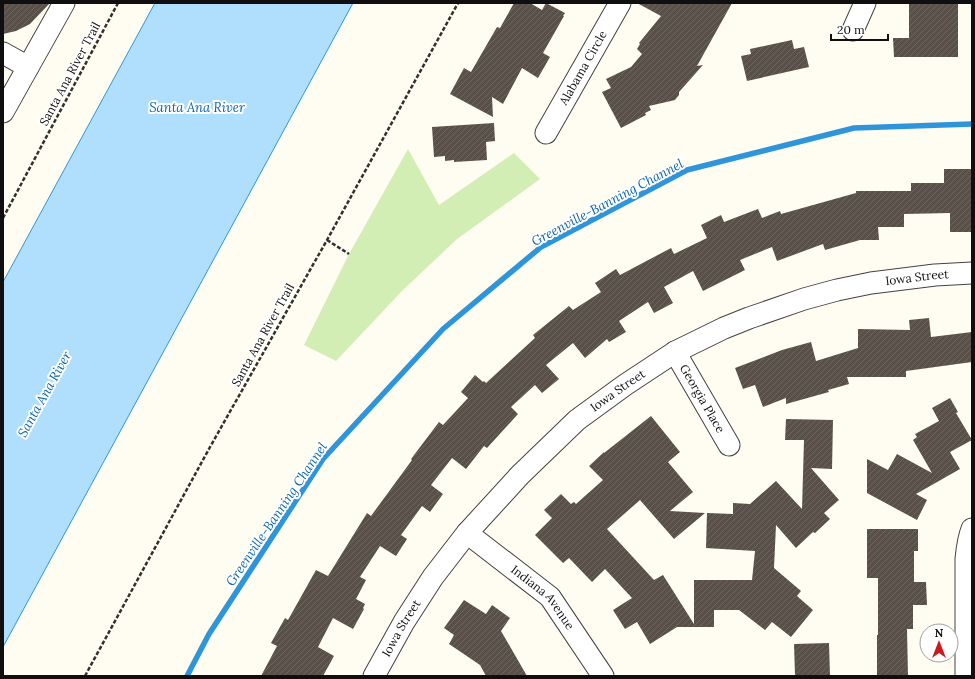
<svg xmlns="http://www.w3.org/2000/svg" width="975" height="679" font-family="Lora,serif">
<style>
.park{fill:#d2eeb5}
.water{fill:#afdffc;stroke:#2f95db}
.lines{fill:none;stroke-linecap:round;stroke-linejoin:round}
.stream{stroke:#2f95db;stroke-width:5.5}
.building{fill:url(#building-hatch)}
.minor-casing{stroke:#424242;stroke-width:23}
.path{stroke:#313131;stroke-width:2.5;stroke-dasharray:4 2;stroke-linecap:butt}
.minor{stroke:#fff;stroke-width:21}
.labels{text-anchor:middle;stroke-width:4;stroke-linejoin:round;paint-order:stroke}
.street-label{font-size:12px;fill:#0f0f0f;stroke:#fff}
.water-label{font-size:13px;font-style:italic;fill:#0a65af;stroke:#fff}
</style>
<defs>
<pattern id="building-hatch" width="6" height="6" patternUnits="userSpaceOnUse"><rect width="6" height="6" fill="#59504a"/><path d="M-1 1l2-2M0 6l6-6M5 7l2-2" fill="none" stroke="#6c6560"/></pattern>
</defs>
<rect width="100%" height="100%" fill="#fffcf1"/>
<path class="park" d="M408,149L439,205L514,153L540,179L457,239L402,291L336,361L304,345L349,254Z"/>
<path class="water" d="M155,3H353L3,647V282Z"/>
<g class="lines">
<path class="stream" d="M187,676L209,634L323,459L443,329L541,247L687,170L854,128L972,124"/>
</g>
<g class="building">
<path d="M3,3H50L30,24L16,31L3,34Z"/>
<path d="M514,3H530L542,10L546,3L565,13L563,16H564L543,53L550,57L538,78L522,68L503,104L492,97L493,117L450,94L464,68L471,72L497,27L500,28Z"/>
<path d="M637,3H732L697,66L703,65L679,92V95L675,100L649,106L651,110L645,113L646,115L621,128L602,92L611,88L606,79L631,67L642,54L637,49L640,44L639,43L661,16Z"/>
<path d="M909,3H958V57H894L893,38H909Z"/>
<path d="M792,40L794,49L804,47L809,67L747,81L741,56L751,54L750,49Z"/>
<path d="M494,123L495,141L486,142L487,160L454,162V160L445,161V156L434,157L432,127Z"/>
<path d="M944,169H971V232H950V213L904,214V227H878L879,240H860L825,250L823,244L777,261L772,247L740,260L745,270L703,291L693,271L664,287L673,303L654,313L648,302L619,321L626,332L609,342L607,339L585,358L573,343L546,365L559,379L542,393L535,385L511,407L518,414L487,448L484,446L466,469L452,458L431,485L443,494L430,512L422,506L401,535L407,539L396,556L380,546L360,577L366,580L356,599L365,604L363,608L364,609L353,629L333,618L318,647L334,656L323,676H261L277,646L271,643L285,618L288,620L316,570L328,576L367,513L371,516L412,460L411,459L439,422L443,425L468,398L461,392L475,375L483,382L484,381L486,383L535,338L533,335L569,306L573,310L601,292L595,283L616,269L620,275L671,248L674,254L707,238L701,225L721,215L724,222L758,209L762,218L780,211L781,214L856,193V191H911V183H944Z"/>
<path d="M929,318L931,337L972,332V362L906,371V377H847L849,384L828,390L829,392L786,404V398L763,407L755,385L743,389L735,368L782,350L811,342L816,361L858,348V329L910,330L909,320Z"/>
<path d="M950,398L958,412L956,413L972,440L950,452L960,469L916,494L927,500L917,520L867,493V459L888,470L897,454L932,473L913,440L917,437L915,434L939,421L932,408Z"/>
<path d="M651,416L680,452L668,462L693,492L670,511L705,513L674,539L640,500L607,529L654,580L663,575L694,624V580H752L755,551L706,548L707,513L733,514V503L750,504L776,481L802,509L804,440H785L786,419L833,420L832,469L811,468L839,500L824,513L830,519L815,533L813,532L796,548L776,525L774,568L801,591L797,596L813,610L791,637L772,622L765,630L739,610H714V627H677L650,644L637,622L625,629L613,610L632,598L605,569L592,582L569,558L563,563L535,535L552,518L544,510L561,494L571,504L574,502L576,504L603,480L589,466L604,452V453Z"/>
<path d="M867,529H918V551H914V582H926L927,605H913V629H907L908,676H877V635H878V578H867Z"/>
<path d="M464,600L486,614L492,605L510,618L501,631L527,676H486L480,665L449,644L454,635L444,628Z"/>
<path d="M829,643L830,676H795L794,644Z"/>
</g>
<g class="lines">
<defs>
<g id="minor">
<path d="M853,30L865,3"/>
<path d="M3,53L28,67"/>
<path d="M3,112L64,3"/>
<path id="s1" d="M546,133L620,3"/>
<path id="s2" d="M675,352L729,445"/>
<path id="s3" d="M467,533L550,597L603,676"/>
<path id="s4" d="M374,676L404,622L433,577L467,533L520,475L577,420L625,385L675,352L724,328L749,318L804,299L837,290L871,283L935,275L972,273"/>
<path d="M966,676V559C967,549 968,539 972,529"/>
</g>
</defs>
<use href="#minor" class="minor-casing"/>
<g class="path">
<path d="M3,218L118,3"/>
<path d="M327,240L349,254"/>
<path d="M85,676L210,447L327,240L458,3"/>
</g>
<use href="#minor" class="minor"/>
</g>
<g class="labels">
<g class="street-label">
<text dy="4" stroke="none"><textPath href="#s1" startOffset="75">Alabama Circle</textPath></text>
<text transform="translate(70 74) rotate(-62)" y="4">Santa Ana River Trail</text>
<text dy="4" stroke="none"><textPath href="#s4" startOffset="703">Iowa Street</textPath></text>
<text transform="translate(263 335) rotate(-61)" y="4">Santa Ana River Trail</text>
<text dy="4" stroke="none"><textPath href="#s4" startOffset="379">Iowa Street</textPath></text>
<text dy="4" stroke="none"><textPath href="#s2" startOffset="54">Georgia Place</textPath></text>
<text dy="4" stroke="none"><textPath href="#s3" startOffset="100">Indiana Avenue</textPath></text>
<text dy="4" stroke="none"><textPath href="#s4" startOffset="55">Iowa Street</textPath></text>
</g>
<g class="water-label">
<text x="197" y="112">Santa Ana River</text>
<text transform="translate(607 202) rotate(-28)" y="5">Greenville-Banning Channel</text>
<text transform="translate(44 394) rotate(-61)" y="5">Santa Ana River</text>
<text transform="translate(276 514) rotate(-56)" y="5">Greenville-Banning Channel</text>
</g>
</g>
<rect width="975" height="679" fill="none" stroke="#0f0f0f" stroke-width="8"/>
<g transform="translate(939 643)"><circle r="19" fill="#ffffff" stroke="#9f9f9f"/>
<path d="M0-3L7 15L0 10L-7 15Z" fill="#ce181f"/>
<text y="-6" font-size="11" font-weight="bold" text-anchor="middle" fill="#0f0f0f">N</text>
</g>
<path d="M831 34v6h57v-6" fill="none" stroke="#0f0f0f" stroke-width="2"/>
<text x="837" y="34" font-size="12" fill="#0f0f0f" stroke="#ffffff" stroke-width="3" paint-order="stroke">20 m</text>
</svg>
